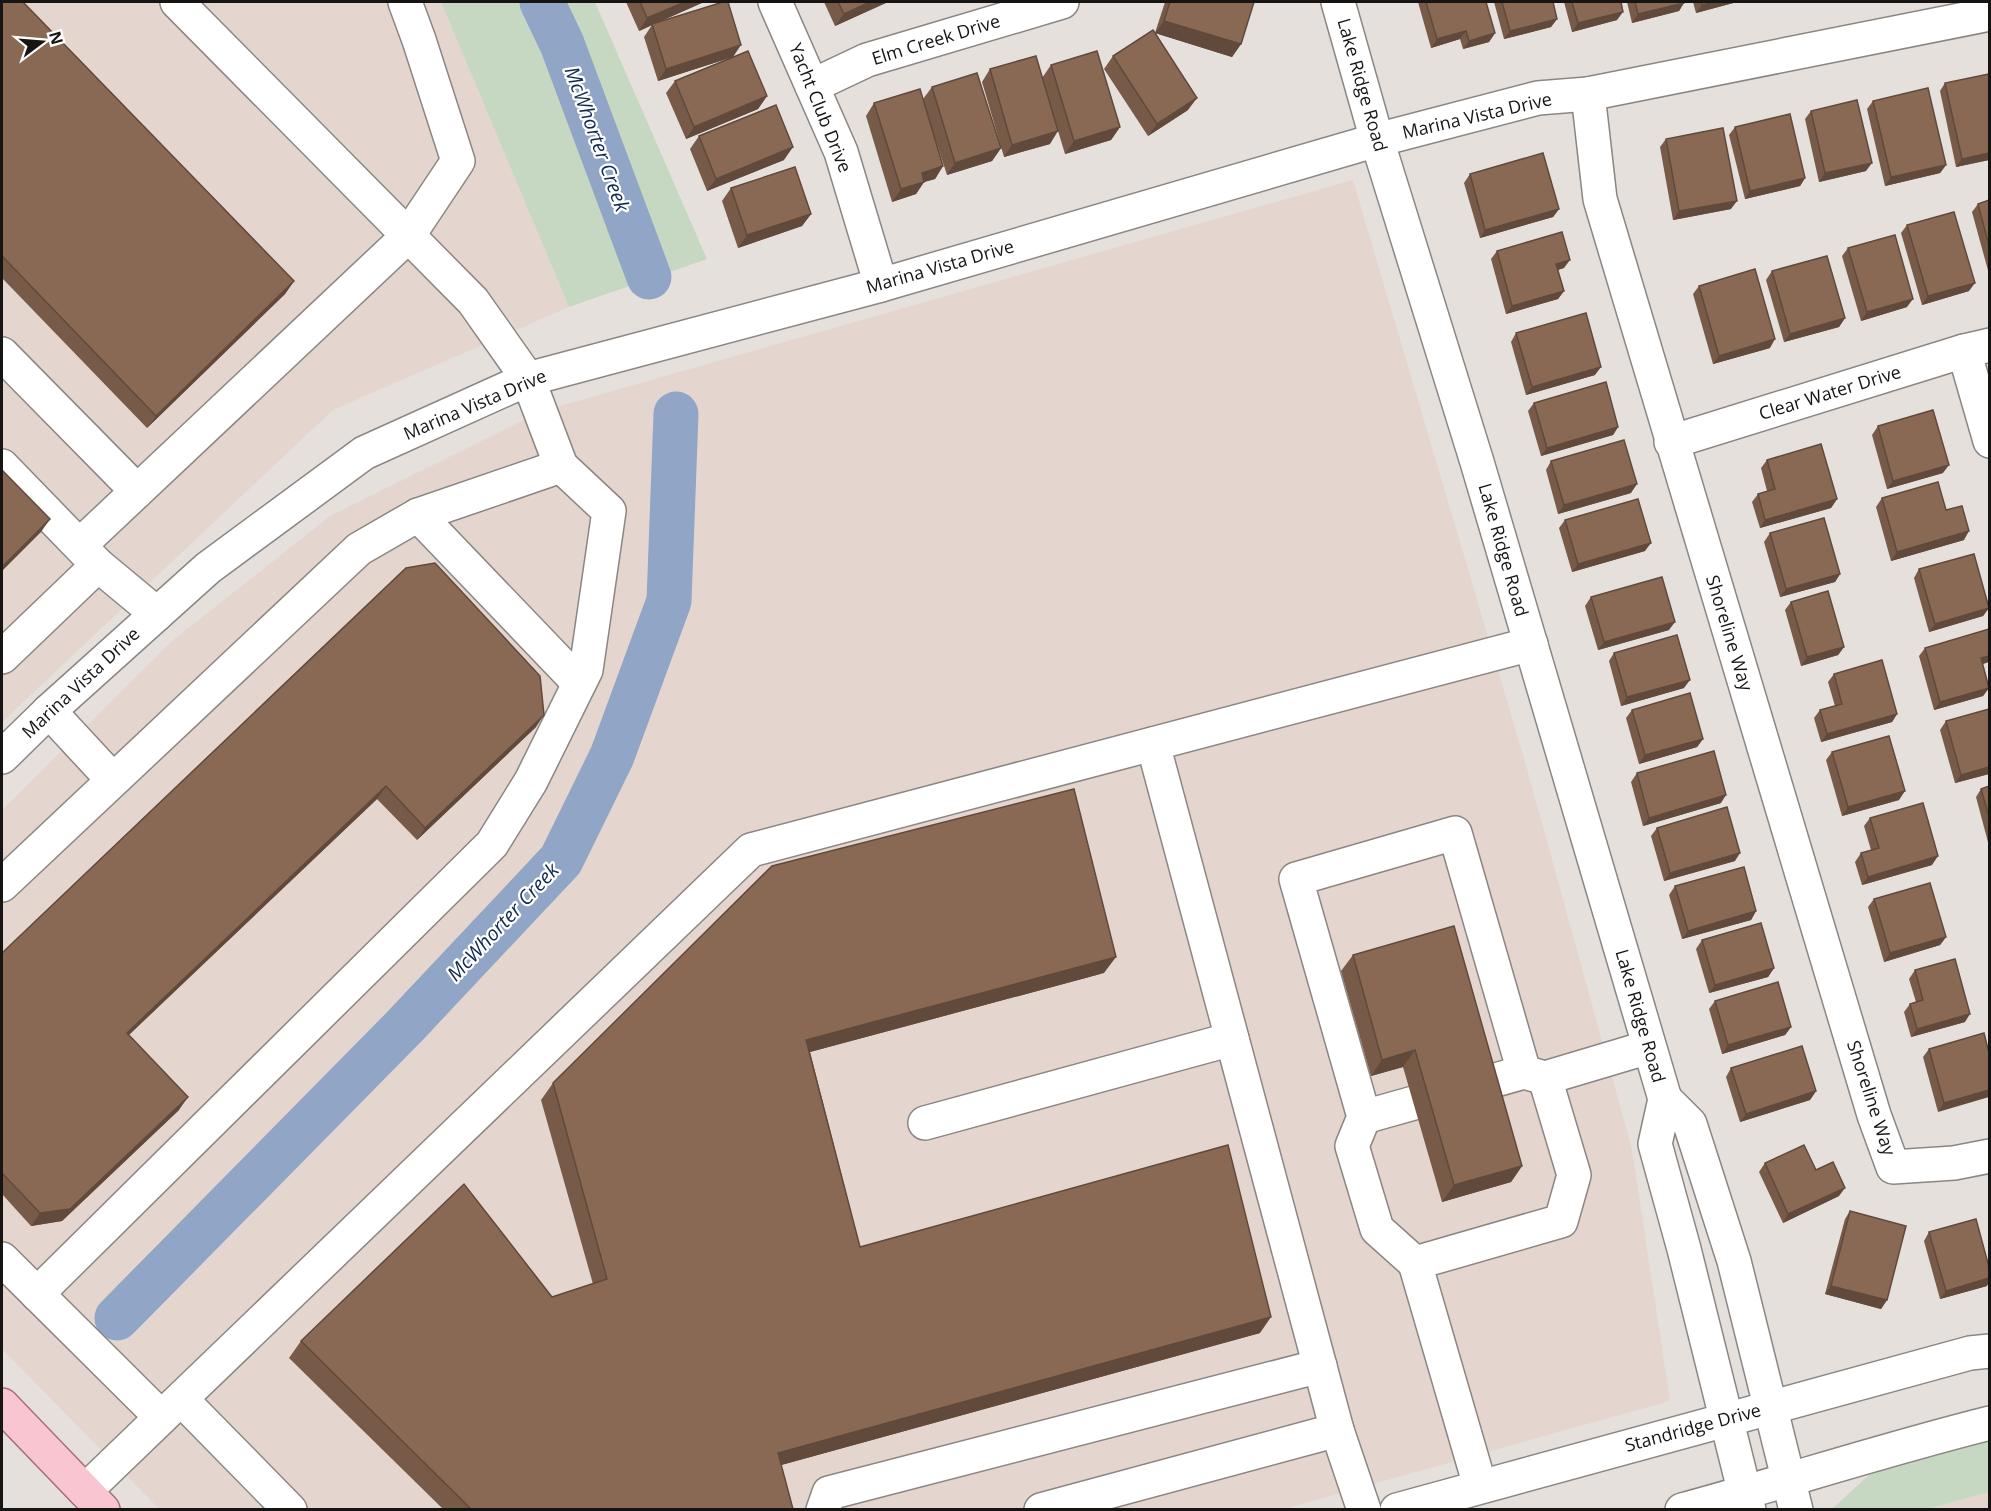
<svg xmlns="http://www.w3.org/2000/svg" width="1991" height="1511" font-family="'Open Sans',sans-serif">
<style>
.built{fill:#e4d6ce}
.green{fill:#c6d8c2}
.lines{fill:none;stroke-linecap:round;stroke-linejoin:round}
.river{stroke:#91a5c6;stroke-width:45}
.minor-casing{stroke:#8b8683;stroke-width:36}
.major-casing{stroke:#a76e7a;stroke-width:36}
.minor{stroke:#fff;stroke-width:33}
.major{stroke:#f8c5d0;stroke-width:33}
.wall{fill:#775a48}
.shaded-wall{fill:#614a3b}
.building{fill:#8a6954;stroke:#614a3b;stroke-width:1.5}
.labels{text-anchor:middle;stroke-width:4.5;stroke-linejoin:round;paint-order:stroke}
.street-label{font-size:18px;fill:#171514;stroke:#fff}
.water-label{font-size:20px;font-style:italic;fill:#112a55;stroke:#fff}
</style>
<rect width="100%" height="100%" fill="#e6e0dd"/>
<g class="built">
<path d="M2,2H441L569,307L333,410L2,722Z"/>
<path d="M1353,180L1526,765L1632,1149L1670,1401L1284,1509L160,1510L2,1349V810L172,641L330,516L542,411Z"/>
<path d="M1989,1492V1509H1927Z"/>
</g>
<g class="green">
<path d="M441,2H595L707,259L569,307Z"/>
<path d="M1989,1441V1492L1927,1509H1832L1870,1474Z"/>
</g>
<g class="lines">
<g class="river">
<path d="M542,2L562,44L649,277"/>
<path d="M117,1318L404,1027L561,860L612,756L669,601L676,414"/>
</g>
<defs>
<g id="minor">
<path d="M775,2L841,152L881,285"/>
<path d="M1338,2L1377,140L1477,462L1665,1099L1655,1144L1684,1249L1749,1510"/>
<path d="M812,86L867,60L1062,2"/>
<path d="M1588,94L1600,199L1874,1115L1893,1167L1954,1163L1990,1156"/>
<path d="M1964,351L1990,441"/>
<path d="M2,354L137,491"/>
<path d="M1671,442L1964,351L1990,345"/>
<path d="M2,466L98,565L157,614"/>
<path d="M418,515L579,683"/>
<path d="M80,545L408,236L458,161L419,40L405,2"/>
<path d="M2,657L98,565"/>
<path d="M49,711L113,780"/>
<path d="M1153,744L1337,1430L1364,1510"/>
<path d="M2,757L49,711L208,568L364,453L528,379L881,285L1377,140L1538,98L1588,94L1990,14"/>
<path d="M2,885L359,549L418,515L561,466L528,379L473,301L177,2"/>
<path d="M1524,1072L1455,833L1296,879L1364,1117L1352,1146L1377,1229L1415,1263L1561,1221L1574,1175L1545,1078"/>
<path d="M1665,1099L1690,1124L1734,1261L1796,1510"/>
<path d="M1364,1117L1524,1072L1545,1078L1649,1047"/>
<path d="M925,1123L1232,1039"/>
<path d="M2,1259L161,1417"/>
<path d="M1415,1263L1480,1486"/>
<path d="M37,1294L492,844L531,781L586,670L609,511L561,466"/>
<path d="M181,1399L290,1510"/>
<path d="M85,1491L751,850L1531,644"/>
<path d="M823,1510L829,1493L1320,1366"/>
<path d="M1041,1510L1337,1430"/>
<path d="M1397,1510L1970,1353L1990,1351"/>
<path d="M1682,1510C1785,1482 1886,1449 1990,1423"/>
</g>
<path id="major" d="M2,1405L103,1510"/>
</defs>
<use href="#minor" class="minor-casing"/>
<use href="#major" class="major-casing"/>
<use href="#minor" class="minor"/>
<use href="#major" class="major"/>
</g>
<g class="wall">
<path d="M2,2L294,281L285,294L147,428L2,278Z"/>
<path d="M626,2H704L654,24L733,57L767,96L758,109L686,139L666,93L675,81L732,57L658,81L644,37L652,25L639,31Z"/>
<path d="M824,2H888L835,26Z"/>
<path d="M1165,2H1254L1241,44L1232,57L1155,33Z"/>
<path d="M1418,2H1486L1495,33L1489,42L1463,49L1460,39L1431,48Z"/>
<path d="M1494,2H1553L1557,19L1551,27L1504,39Z"/>
<path d="M1564,2H1621L1617,20L1572,32Z"/>
<path d="M1627,2H1684L1679,11L1632,23Z"/>
<path d="M1693,2H1737L1696,13Z"/>
<path d="M1113,56L1188,110L1148,136L1104,69Z"/>
<path d="M1051,65L1120,127L1111,140L1065,154L1046,91L1050,144L1004,157L982,82L990,69L1042,78Z"/>
<path d="M1945,83L1989,160L1956,167L1940,91Z"/>
<path d="M932,87L1001,148L992,161L947,175L935,138L943,166L935,179L924,182L916,194L892,202L866,116L874,103L923,99Z"/>
<path d="M1873,101L1946,165L1940,173L1885,186L1867,109Z"/>
<path d="M1811,111L1866,171L1819,182L1805,119Z"/>
<path d="M1735,127L1805,178L1800,186L1745,199L1729,135Z"/>
<path d="M699,136L784,160L707,191L690,149Z"/>
<path d="M1666,139L1731,209L1673,220L1660,147Z"/>
<path d="M1470,174L1559,209L1553,217L1480,238L1464,183Z"/>
<path d="M731,188L811,214L802,226L738,248L722,201Z"/>
<path d="M1989,200V274L1972,212L1978,204Z"/>
<path d="M1907,225L1969,291L1922,305L1901,233Z"/>
<path d="M1848,248L1907,307L1861,321L1842,256Z"/>
<path d="M1497,251L1564,268L1558,270L1564,291L1558,299L1506,314L1491,259Z"/>
<path d="M1772,271L1845,318L1839,327L1784,342L1766,280Z"/>
<path d="M1699,286L1770,348L1713,364L1693,294Z"/>
<path d="M1516,333L1595,375L1526,395L1511,342Z"/>
<path d="M1534,403L1618,427L1613,435L1541,456L1528,411Z"/>
<path d="M1878,426L1943,473L1887,489L1872,435Z"/>
<path d="M1767,460L1837,499L1831,508L1760,528L1752,502L1758,494L1767,491L1761,468Z"/>
<path d="M1551,461L1631,493L1558,514L1546,470Z"/>
<path d="M1882,498L1946,510L1964,540L1891,561L1876,507Z"/>
<path d="M1565,520L1645,551L1572,572L1559,528Z"/>
<path d="M1770,533L1840,574L1835,582L1780,597L1764,542Z"/>
<path d="M406,568L536,727L417,840L377,799L129,1035L179,1110L62,1221L31,1226L2,1194V953Z"/>
<path d="M1919,569L1989,608L1983,616L1929,632L1914,578Z"/>
<path d="M1591,597L1669,630L1598,650L1585,606Z"/>
<path d="M1791,602L1844,647L1838,655L1801,666L1785,610Z"/>
<path d="M1925,648L1982,664L1989,688L1983,696L1934,710L1919,656Z"/>
<path d="M1614,653L1684,688L1621,706L1609,661Z"/>
<path d="M1834,674L1897,714L1892,722L1821,742L1814,718L1820,710L1835,706L1828,682Z"/>
<path d="M1989,709V774L1955,783L1940,730L1946,721Z"/>
<path d="M1632,710L1703,739L1697,747L1639,764L1626,718Z"/>
<path d="M1832,752L1899,800L1842,816L1826,760Z"/>
<path d="M1637,773L1721,803L1643,826L1631,782Z"/>
<path d="M1989,786V846L1976,797L1981,789Z"/>
<path d="M1870,818L1932,865L1862,885L1855,862L1861,853L1871,850L1864,826Z"/>
<path d="M1657,828L1735,861L1664,881L1651,836Z"/>
<path d="M1675,886L1756,911L1751,920L1682,939L1669,895Z"/>
<path d="M1874,899L1946,937L1940,945L1884,962L1868,907Z"/>
<path d="M1702,940L1774,968L1768,977L1709,993L1696,949Z"/>
<path d="M1353,955L1522,1166L1511,1182L1442,1202L1403,1067L1371,1076L1341,971Z"/>
<path d="M1915,970L1965,1022L1911,1037L1904,1012L1910,1004L1916,1002L1909,979Z"/>
<path d="M1104,973L810,1052L860,1247L1260,1333L781,1465L793,1509H443L289,1358L301,1341L552,1297L593,1284L541,1100L553,1083Z"/>
<path d="M1715,1001L1791,1027L1785,1035L1722,1054L1709,1009Z"/>
<path d="M1929,1049L1989,1053L1938,1112L1923,1057Z"/>
<path d="M1731,1068L1816,1091L1810,1100L1740,1122L1726,1077Z"/>
<path d="M1765,1163L1816,1170L1839,1196L1783,1223L1759,1172Z"/>
<path d="M1989,1209V1222L1988,1211Z"/>
<path d="M1850,1211L1887,1300L1881,1309L1825,1294L1845,1219Z"/>
<path d="M1929,1232L1987,1286L1940,1299L1924,1241Z"/>
</g>
<g class="shaded-wall">
<path d="M685,2H704L639,31L647,18Z"/>
<path d="M870,2H888L835,26L844,14Z"/>
<path d="M1714,2H1737L1696,13L1702,5Z"/>
<path d="M1684,3L1679,11L1632,23L1638,14Z"/>
<path d="M1623,12L1617,20L1572,32L1578,23Z"/>
<path d="M1557,19L1551,27L1504,39L1510,31Z"/>
<path d="M1164,21L1241,44L1232,57L1155,33Z"/>
<path d="M1466,31L1460,39L1431,48L1437,39Z"/>
<path d="M1495,33L1489,42L1463,49L1469,41Z"/>
<path d="M741,45L733,57L658,81L666,69Z"/>
<path d="M767,96L758,109L686,139L694,127Z"/>
<path d="M1197,98L1188,110L1148,136L1157,124Z"/>
<path d="M1120,127L1111,140L1065,154L1074,141Z"/>
<path d="M1058,131L1050,144L1004,157L1012,145Z"/>
<path d="M793,147L784,160L707,191L716,179Z"/>
<path d="M1001,148L992,161L947,175L955,163Z"/>
<path d="M1989,153V160L1956,167L1962,159Z"/>
<path d="M1872,163L1866,171L1819,182L1825,173Z"/>
<path d="M1946,165L1940,173L1885,186L1891,177Z"/>
<path d="M943,166L935,179L913,185L922,173Z"/>
<path d="M1805,178L1800,186L1745,199L1750,191Z"/>
<path d="M924,182L916,194L892,202L901,189Z"/>
<path d="M1737,201L1731,209L1673,220L1679,211Z"/>
<path d="M1559,209L1553,217L1480,238L1485,230Z"/>
<path d="M811,214L802,226L738,248L747,235Z"/>
<path d="M1570,260L1564,268L1550,272L1556,264Z"/>
<path d="M294,281L285,294L147,428L156,416Z"/>
<path d="M1975,283L1969,291L1922,305L1928,296Z"/>
<path d="M1564,291L1558,299L1506,314L1512,306Z"/>
<path d="M1913,299L1907,307L1861,321L1867,312Z"/>
<path d="M1845,318L1839,327L1784,342L1790,334Z"/>
<path d="M1775,339L1770,348L1713,364L1719,356Z"/>
<path d="M1601,367L1595,375L1526,395L1532,387Z"/>
<path d="M1618,427L1613,435L1541,456L1547,448Z"/>
<path d="M1949,465L1943,473L1887,489L1893,481Z"/>
<path d="M1637,484L1631,493L1558,514L1564,505Z"/>
<path d="M1837,499L1831,508L1760,528L1765,520Z"/>
<path d="M50,519L41,532L2,571V567Z"/>
<path d="M1969,531L1964,540L1891,561L1897,552Z"/>
<path d="M1651,543L1645,551L1572,572L1578,564Z"/>
<path d="M1840,574L1835,582L1780,597L1786,589Z"/>
<path d="M1989,608L1983,616L1929,632L1935,624Z"/>
<path d="M1675,622L1669,630L1598,650L1604,642Z"/>
<path d="M1844,647L1838,655L1801,666L1807,657Z"/>
<path d="M1989,656V662L1975,667L1981,658Z"/>
<path d="M1690,680L1684,688L1621,706L1627,697Z"/>
<path d="M1989,688L1983,696L1934,710L1940,702Z"/>
<path d="M1897,714L1892,722L1821,742L1827,734Z"/>
<path d="M544,715L536,727L417,840L425,828Z"/>
<path d="M1703,739L1697,747L1639,764L1645,755Z"/>
<path d="M1989,767V774L1955,783L1961,775Z"/>
<path d="M386,786L377,799L118,1045L127,1033Z"/>
<path d="M1905,791L1899,800L1842,816L1848,807Z"/>
<path d="M1726,795L1721,803L1643,826L1649,818Z"/>
<path d="M1740,853L1735,861L1664,881L1670,873Z"/>
<path d="M1938,856L1932,865L1862,885L1868,877Z"/>
<path d="M1756,911L1751,920L1682,939L1688,931Z"/>
<path d="M1946,937L1940,945L1884,962L1890,953Z"/>
<path d="M1116,957L1104,973L795,1056L806,1040Z"/>
<path d="M1774,968L1768,977L1709,993L1715,985Z"/>
<path d="M1970,1014L1965,1022L1911,1037L1917,1029Z"/>
<path d="M1791,1027L1785,1035L1722,1054L1728,1045Z"/>
<path d="M1415,1050L1403,1067L1371,1076L1382,1060Z"/>
<path d="M1989,1090V1097L1938,1112L1944,1103Z"/>
<path d="M1816,1091L1810,1100L1740,1122L1746,1114Z"/>
<path d="M188,1097L179,1110L62,1221L31,1226L40,1213Z"/>
<path d="M1522,1166L1511,1182L1442,1202L1454,1185Z"/>
<path d="M1845,1188L1839,1196L1783,1223L1788,1214Z"/>
<path d="M1989,1278V1282L1987,1286L1940,1299L1946,1291Z"/>
<path d="M1831,1286L1887,1300L1881,1309L1825,1294Z"/>
<path d="M1271,1317L1260,1333L767,1469L778,1453Z"/>
</g>
<g class="building">
<path d="M2,2H23L294,281L156,416L2,256Z"/>
<path d="M640,2H685L647,18Z"/>
<path d="M723,2H728L741,45L666,69L652,24Z"/>
<path d="M838,2H870L844,14Z"/>
<path d="M1170,2H1254L1241,44L1164,21Z"/>
<path d="M1426,2H1486L1495,33L1469,41L1466,31L1437,39Z"/>
<path d="M1502,2H1553L1557,19L1510,31Z"/>
<path d="M1572,2H1621L1623,12L1578,23Z"/>
<path d="M1635,2H1684V3L1638,14Z"/>
<path d="M1701,2H1714L1702,5Z"/>
<path d="M1153,30L1197,98L1157,124L1113,56Z"/>
<path d="M748,51L767,96L694,127L675,81Z"/>
<path d="M1097,51L1120,127L1074,141L1051,65Z"/>
<path d="M1036,56L1058,131L1012,145L990,69Z"/>
<path d="M977,73L1001,148L955,163L932,87Z"/>
<path d="M1989,74V153L1962,159L1945,83Z"/>
<path d="M1928,88L1946,165L1891,177L1873,101Z"/>
<path d="M920,89L943,166L922,173L924,182L901,189L874,103Z"/>
<path d="M1857,100L1872,163L1825,173L1811,111Z"/>
<path d="M776,105L793,147L716,179L699,136Z"/>
<path d="M1790,114L1805,178L1750,191L1735,127Z"/>
<path d="M1723,128L1737,201L1679,211L1666,139Z"/>
<path d="M1543,153L1559,209L1485,230L1470,174Z"/>
<path d="M795,167L811,214L747,235L731,188Z"/>
<path d="M1989,200V246L1978,204Z"/>
<path d="M1954,212L1975,283L1928,296L1907,225Z"/>
<path d="M1562,232L1570,260L1556,264L1564,291L1512,306L1497,251Z"/>
<path d="M1895,235L1913,299L1867,312L1848,248Z"/>
<path d="M1827,256L1845,318L1790,334L1772,271Z"/>
<path d="M1755,269L1775,339L1719,356L1699,286Z"/>
<path d="M1586,313L1601,367L1532,387L1516,333Z"/>
<path d="M1606,382L1618,427L1547,448L1534,403Z"/>
<path d="M1933,410L1949,465L1893,481L1878,426Z"/>
<path d="M1624,440L1637,484L1564,505L1551,461Z"/>
<path d="M1821,444L1837,499L1765,520L1758,494L1775,489L1767,460Z"/>
<path d="M2,470L50,519L2,567Z"/>
<path d="M1938,482L1946,510L1962,506L1969,531L1897,552L1882,498Z"/>
<path d="M1638,499L1651,543L1578,564L1565,520Z"/>
<path d="M1824,518L1840,574L1786,589L1770,533Z"/>
<path d="M1974,554L1989,608L1935,624L1919,569Z"/>
<path d="M435,563L540,676L544,715L425,828L386,786L127,1033L188,1097L70,1209L40,1213L2,1173V953L406,568Z"/>
<path d="M1662,577L1675,622L1604,642L1591,597Z"/>
<path d="M1828,591L1844,647L1807,657L1791,602Z"/>
<path d="M1989,629V656L1981,658L1989,688L1940,702L1925,648Z"/>
<path d="M1677,635L1690,680L1627,697L1614,653Z"/>
<path d="M1882,660L1897,714L1827,734L1820,710L1842,704L1834,674Z"/>
<path d="M1690,693L1703,739L1645,755L1632,710Z"/>
<path d="M1989,709V767L1961,775L1946,721Z"/>
<path d="M1889,736L1905,791L1848,807L1832,752Z"/>
<path d="M1714,751L1726,795L1649,818L1637,773Z"/>
<path d="M1989,786V817L1981,789Z"/>
<path d="M1074,789L1116,957L806,1040L860,1247L1228,1145L1271,1317L778,1453L793,1509H471L301,1341L464,1184L552,1297L607,1279L553,1083L772,866Z"/>
<path d="M1923,803L1938,856L1868,877L1861,853L1879,848L1870,818Z"/>
<path d="M1727,807L1740,853L1670,873L1657,828Z"/>
<path d="M1744,867L1756,911L1688,931L1675,886Z"/>
<path d="M1930,883L1946,937L1890,953L1874,899Z"/>
<path d="M1761,923L1774,968L1715,985L1702,940Z"/>
<path d="M1454,926L1522,1166L1454,1185L1415,1050L1382,1060L1353,955Z"/>
<path d="M1955,959L1970,1014L1917,1029L1910,1004L1923,1000L1915,970Z"/>
<path d="M1778,982L1791,1027L1728,1045L1715,1001Z"/>
<path d="M1984,1033L1989,1053V1090L1944,1103L1929,1049Z"/>
<path d="M1802,1046L1816,1091L1746,1114L1731,1068Z"/>
<path d="M1804,1145L1816,1170L1833,1162L1845,1188L1788,1214L1765,1163Z"/>
<path d="M1850,1211L1906,1226L1887,1300L1831,1286Z"/>
<path d="M1976,1219L1989,1267V1278L1946,1291L1929,1232Z"/>
</g>
<g class="labels">
<g class="street-label">
<text transform="translate(936 40) rotate(-17)" y="6">Elm Creek Drive</text>
<text transform="translate(1362 85) rotate(74)" y="6">Lake Ridge Road</text>
<text transform="translate(820 108) rotate(68)" y="6">Yacht Club Drive</text>
<text transform="translate(1477 116) rotate(-13)" y="6">Marina Vista Drive</text>
<text transform="translate(940 267) rotate(-16)" y="6">Marina Vista Drive</text>
<text transform="translate(1830 393) rotate(-17)" y="6">Clear Water Drive</text>
<text transform="translate(475 405) rotate(-23)" y="6">Marina Vista Drive</text>
<text transform="translate(1503 550) rotate(74)" y="6">Lake Ridge Road</text>
<text transform="translate(1729 633) rotate(73)" y="6">Shoreline Way</text>
<text transform="translate(81 683) rotate(-43)" y="6">Marina Vista Drive</text>
<text transform="translate(1640 1016) rotate(74)" y="6">Lake Ridge Road</text>
<text transform="translate(1871 1098) rotate(72)" y="6">Shoreline Way</text>
<text transform="translate(1693 1428) rotate(-15)" y="6">Standridge Drive</text>
</g>
<g class="water-label">
<text transform="translate(597 139) rotate(70)" y="7">McWhorter Creek</text>
<text transform="translate(503 922) rotate(-47)" y="7">McWhorter Creek</text>
</g>
</g>
<rect width="1991" height="1511" fill="none" stroke="#171514" stroke-width="6"/>
<g transform="translate(42 42) rotate(74)" stroke="#ffffff" stroke-width="4.5" paint-order="stroke">
<path d="M0-4.5L10 22L0 15L-10 22Z" fill="#171514"/>
<text y="-9" font-size="16" font-weight="bold" text-anchor="middle" fill="#171514">N</text>
</g>
</svg>
